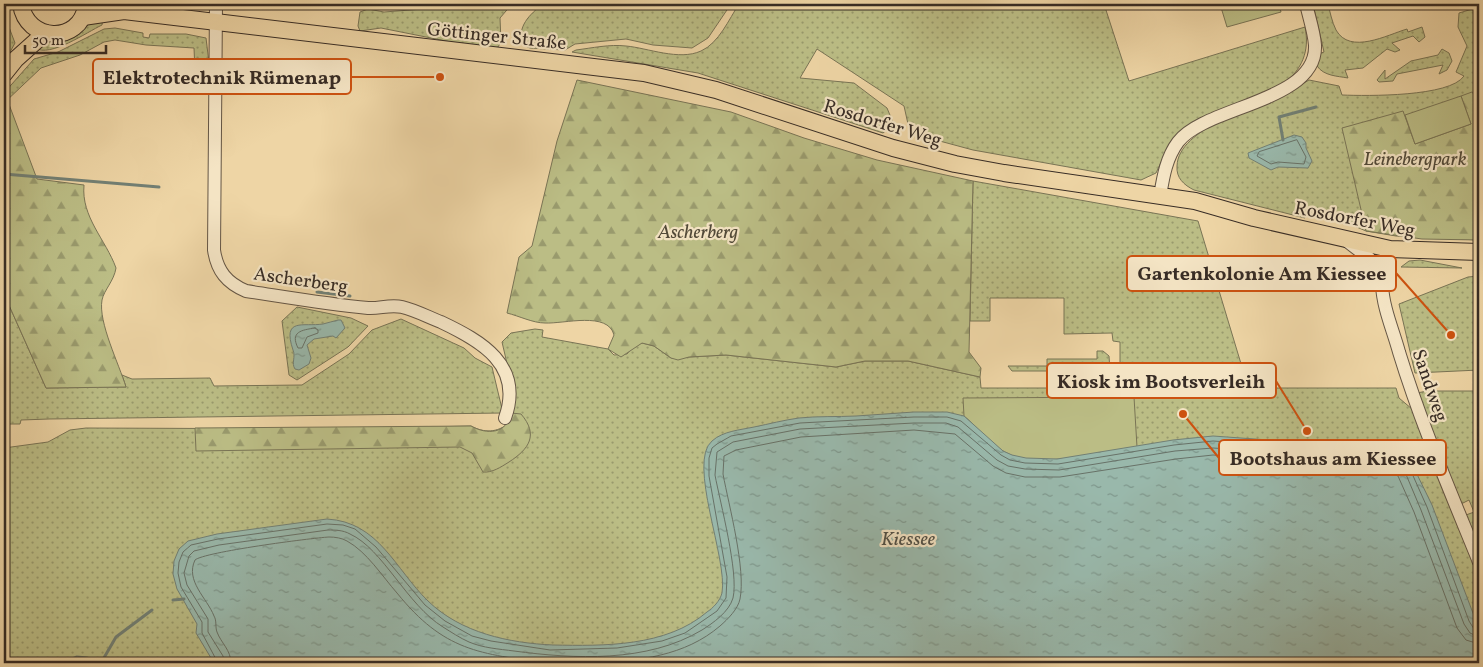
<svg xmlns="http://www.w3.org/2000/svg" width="1483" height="667" font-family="Vollkorn,serif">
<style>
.green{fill:url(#green-dots);stroke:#797455}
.forest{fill:url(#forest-firs);stroke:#797455}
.pitch{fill:#bbbd85;stroke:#797455}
.water{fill:url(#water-ripples);stroke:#728075}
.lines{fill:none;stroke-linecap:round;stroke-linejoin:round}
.shore{stroke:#687268;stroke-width:1}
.stream{stroke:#728075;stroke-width:3}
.minor-casing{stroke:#655645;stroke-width:14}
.major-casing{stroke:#372c25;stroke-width:18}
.minor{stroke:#f4e4c4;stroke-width:12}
.major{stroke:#eed5a5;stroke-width:16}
.labels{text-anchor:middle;stroke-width:4.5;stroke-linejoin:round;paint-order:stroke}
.street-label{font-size:19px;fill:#372c25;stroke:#f4e4c4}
.park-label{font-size:19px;font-style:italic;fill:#514938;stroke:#f4e4c4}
.water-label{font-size:20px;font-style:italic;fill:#504f46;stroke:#f4e4c4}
.leader{fill:none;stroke:#cd5210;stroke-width:2}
.callout-dot{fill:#cd5210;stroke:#f4e4c4;stroke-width:2}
.callout{fill:#f4e4c4;stroke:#cd5210;stroke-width:2}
.callout-label{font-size:20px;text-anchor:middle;font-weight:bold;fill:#372c25}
</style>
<defs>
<pattern id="green-dots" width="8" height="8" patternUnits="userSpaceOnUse" patternTransform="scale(1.25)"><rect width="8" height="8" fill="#bbbd85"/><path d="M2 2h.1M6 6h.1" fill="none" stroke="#999a6d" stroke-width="1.8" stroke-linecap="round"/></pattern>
<pattern id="forest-firs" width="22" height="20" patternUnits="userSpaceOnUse" patternTransform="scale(1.25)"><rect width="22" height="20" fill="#bbbd85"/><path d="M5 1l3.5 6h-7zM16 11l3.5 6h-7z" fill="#999a6d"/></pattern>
<pattern id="water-ripples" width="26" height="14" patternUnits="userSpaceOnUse" patternTransform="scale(1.25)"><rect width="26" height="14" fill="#99b8ab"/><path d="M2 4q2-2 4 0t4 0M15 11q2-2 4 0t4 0" fill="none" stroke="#7e968b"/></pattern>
</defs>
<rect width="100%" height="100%" fill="#eed5a5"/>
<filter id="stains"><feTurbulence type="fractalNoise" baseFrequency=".004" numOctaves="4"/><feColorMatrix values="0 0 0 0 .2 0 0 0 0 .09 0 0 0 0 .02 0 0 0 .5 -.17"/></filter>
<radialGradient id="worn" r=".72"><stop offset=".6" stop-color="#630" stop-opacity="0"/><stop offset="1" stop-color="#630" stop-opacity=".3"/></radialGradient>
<g class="green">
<path d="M489,4H512L500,18L501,42L498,47L491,50L381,28L360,31L358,26L360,12L368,9L384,12Z"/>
<path d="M543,4H731L708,38L692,48L653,45L626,39L575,44L565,50L530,48L523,45C516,27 530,14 543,4Z"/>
<path d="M739,4H1104L1129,81L1305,27C1310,51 1302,70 1283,84L1185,127L1171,141L1156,173L1141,180L973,150L910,133L904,106L817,49L800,78L854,83L887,108L892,120V126L883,133L698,73L572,52L576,50C592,48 610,44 626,46C648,48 679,61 701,51C719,43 729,19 739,4Z"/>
<path d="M1313,4H1328C1330,12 1332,22 1336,30C1350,55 1387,35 1407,29L1408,32L1422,27L1425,37L1419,42L1413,36L1392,43L1400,50L1395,52L1387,49L1363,68L1345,70L1348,78C1337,76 1324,76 1317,66L1318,54L1324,52Z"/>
<path d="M1479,7V240L1396,236L1366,231L1338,219L1306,213L1305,218L1194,190C1184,185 1176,178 1177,166C1178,128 1257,107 1286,94C1294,91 1301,84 1309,80L1339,86L1342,95C1367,96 1450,97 1464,76L1456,72L1467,46L1458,27L1459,13Z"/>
<path d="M4,14L15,43L4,63Z"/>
<path d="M103,18L102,25C87,32 50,58 35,48L39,44Z"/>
<path d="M115,28L143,33V37L149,38L150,34H186L206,38L210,71H195L194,48L146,45L115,40L104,42L80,55L41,68L4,103V93L34,59L58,52L104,29Z"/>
<path d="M1442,49L1449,53L1452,61L1447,70L1439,74L1443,65L1397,74L1393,81L1379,82L1377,80L1385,70V79L1411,61L1438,55Z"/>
<path d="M973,181L1198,221L1245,377L1244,380H1236V372H1120V342L1113,341L1112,333L1064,334V298H990V321H970Z"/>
<path d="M1420,260L1462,268L1401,267L1409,261Z"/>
<path d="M1479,276V370L1415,373L1399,304L1468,277Z"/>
<path d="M4,294L46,388L126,387L122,375L132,379L210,378L214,386L302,385L349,354L372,330L401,319L464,348L475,358L492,367L503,413L49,419L21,420L20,424H4Z"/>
<path d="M297,307L351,318L368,326L348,347L297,380L289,375L282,321Z"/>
<path d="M535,329L543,330L542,337L608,349L614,355L627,354L634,346L642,343L654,346L671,358L726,355L836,367L865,361H908L980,377L981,388H1396L1399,398L1412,409L1479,575V663H4V448L48,442L70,430L86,428L339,429L471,426C484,433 497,433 509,423L512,385L502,342L511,333Z"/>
<path d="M1097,351H1103L1109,356L1110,371H1012L1008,366H1047V359H1097Z"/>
<path d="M1427,391H1479V548L1466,515L1474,512L1469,500L1461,504L1417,393Z"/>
</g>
<g class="forest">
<path d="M577,80L731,112L804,138L877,160L973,181L969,352L981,368L980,377L908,361H865L836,367L726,355L689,357L678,360L671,358L654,346L642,343L621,357L608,349L614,335C608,311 564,324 545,323C533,323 519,316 507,313L519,257L532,246L557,141Z"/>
<path d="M1472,92L1479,102V240L1422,239L1366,231L1342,128L1403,111L1415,144L1471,124L1461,96Z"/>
<path d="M7,99L37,179L84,185C81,217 106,240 116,268C114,281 104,290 102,300C98,322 119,364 126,387L46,388L4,294V103Z"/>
<path d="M511,413L521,414C539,435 529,449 509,462C501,467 492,473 483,472L472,453L460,447L196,451L195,428L471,426C487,435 507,434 511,413Z"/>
</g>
<g class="pitch">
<path d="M1220,4H1279L1281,12L1227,27Z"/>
<path d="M1461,96L1471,124L1415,144L1405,115Z"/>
<path d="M1134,397L1137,447C1105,453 1041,467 1011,455C993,448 979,428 964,416L963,398Z"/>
</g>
<g class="water">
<path d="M1294,135L1302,137L1306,143V148L1312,161L1308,168L1278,167L1271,170L1249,158L1248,153Z"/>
<path d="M338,320H341L345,328L336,338L333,336L314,339L307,345L311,358L309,364L299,370L295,369C291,363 296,357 293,350C282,317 303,327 323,324C328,323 333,321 338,320Z"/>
<path d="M914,412H947L964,416L1003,451L1012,455L1026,458L1057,459L1173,440L1213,436L1338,445L1366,443L1389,448L1411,462L1432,505L1479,629V663H214L196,633L197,624L177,589L173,574L174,561L179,549L188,541L217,534L327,519C379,522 395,569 428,601C461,633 509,643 553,645C604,646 666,647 707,612C713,608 720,601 722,593C728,559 687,462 712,441C723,431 740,430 754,427C769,424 784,420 799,418C817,416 837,417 856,416C875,415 895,413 914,412Z"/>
</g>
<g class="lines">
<g class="shore">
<path d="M1297,140L1306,157L1304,164L1278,162L1271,164L1257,156L1259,152Z"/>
<path d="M315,328L318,330V333L307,337L302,348H298C290,332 301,330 315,328Z"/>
<path d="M218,663L202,633V622L181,587L178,573L179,562L183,552L191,545L218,539L327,524L343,525L355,529L376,547L425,605L445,621L472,636L491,641L550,650L617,648L662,641L685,633L717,611L726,598L727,577L709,476V458L712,448L717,444L731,436L800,423L914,417H947L961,421L1001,455L1010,460L1025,463L1058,464L1174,445L1213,441L1337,450L1366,448L1387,452L1410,469L1427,507L1469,621L1474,629L1479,630"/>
<path d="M224,663L223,656L208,632V619L187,585L184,573L189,556L194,551L219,545L328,530C335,530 343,530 350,534C383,549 407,605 443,627C451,632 460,638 469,642C483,648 499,649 514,651C574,659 647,663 702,630C713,623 729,612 733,598C739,573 720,502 715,475L717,452L733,442L800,429L914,423H946L958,427L997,460L1008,466L1025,469L1059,470L1175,451L1213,448L1337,456L1377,455L1385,458L1405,472L1421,510L1464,624L1470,633L1479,637"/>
<path d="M231,663C231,650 221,643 217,632C215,627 217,621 214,616C207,598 185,581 195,560C204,552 311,538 329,537C335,537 342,538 347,541C367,552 382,576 397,593C444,651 479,654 549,663"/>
<path d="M594,663C639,661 685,656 720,626C728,619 738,609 740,599C746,569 729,506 723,474L724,456L736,450L801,437L914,430L955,434L993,466L1006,473L1025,477H1060L1176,459L1213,455L1337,464L1375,463L1398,476L1414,512L1457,628L1466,640L1479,644"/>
</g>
<g class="stream">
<path d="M162,4L172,6"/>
<path d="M1283,140L1279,117L1316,107"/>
<path d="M4,174L159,187"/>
<path d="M317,292L350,296"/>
<path d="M173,600L184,599"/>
<path d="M63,663L77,657L87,658"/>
<path d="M101,663L116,637L152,610"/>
</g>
<defs>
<g id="minor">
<path d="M216,4L214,250C217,271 227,283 246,291C286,297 327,304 368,308C379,309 390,304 402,307C415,310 428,317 441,322C481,341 524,365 505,418"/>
<path d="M1160,196C1163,178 1166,158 1178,142C1205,106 1318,102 1315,45C1314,32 1309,17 1306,4"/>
<path d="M1348,242L1369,258L1380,281"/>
<path d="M1390,249C1382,260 1381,272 1382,285C1383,308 1393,330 1399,352C1421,424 1451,493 1479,562"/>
</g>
<g id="major">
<path d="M21,4C26,42 80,45 86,6"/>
<path d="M83,17L124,11L644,73L716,90L893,148L955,164L1004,173L1195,201L1254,218L1390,249L1479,252"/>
<path d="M4,74L16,59L45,33"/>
</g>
</defs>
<use href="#minor" class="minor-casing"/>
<use href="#major" class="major-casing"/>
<use href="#minor" class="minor"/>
<use href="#major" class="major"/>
</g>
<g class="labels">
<g class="street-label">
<text transform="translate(497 35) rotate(6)" y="7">Göttinger Straße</text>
<text transform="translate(883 122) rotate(17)" y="7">Rosdorfer Weg</text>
<text transform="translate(1355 218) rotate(11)" y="7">Rosdorfer Weg</text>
<text transform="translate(301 279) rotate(8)" y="7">Ascherberg</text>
<text transform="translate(1431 385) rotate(71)" y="7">Sandweg</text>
</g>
<g class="park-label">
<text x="1415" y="165">Leinebergpark</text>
<text x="698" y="238">Ascherberg</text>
</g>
<g class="water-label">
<text x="908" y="545">Kiessee</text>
</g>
</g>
<path class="leader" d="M440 77L351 77M1451 335L1396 273M1307 431L1276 381M1183 414L1219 458"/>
<g class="callout-dot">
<circle cx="440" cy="77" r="5"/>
<circle cx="1451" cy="335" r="5"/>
<circle cx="1307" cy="431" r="5"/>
<circle cx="1183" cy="414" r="5"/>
</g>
<g class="callout">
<rect x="93" y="59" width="258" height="35" rx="5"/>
<rect x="1127" y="256" width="269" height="35" rx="5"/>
<rect x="1047" y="363" width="229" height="35" rx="5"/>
<rect x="1219" y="440" width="227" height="35" rx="5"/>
</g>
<g class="callout-label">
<text x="222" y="84">Elektrotechnik Rümenap</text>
<text x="1262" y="280">Gartenkolonie Am Kiessee</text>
<text x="1161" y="388">Kiosk im Bootsverleih</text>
<text x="1333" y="465">Bootshaus am Kiessee</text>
</g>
<rect width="1483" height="667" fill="none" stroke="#eed5a5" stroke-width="20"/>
<rect x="5" y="5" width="1473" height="657" fill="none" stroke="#372c25" stroke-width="2.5"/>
<rect x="10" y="10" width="1463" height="647" fill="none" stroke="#372c25"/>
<path d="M25 45v8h81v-8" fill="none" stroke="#372c25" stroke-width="2.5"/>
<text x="32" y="45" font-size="15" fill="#372c25" stroke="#f4e4c4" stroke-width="4" paint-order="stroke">50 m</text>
<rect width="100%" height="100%" filter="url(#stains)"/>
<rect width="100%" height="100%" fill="url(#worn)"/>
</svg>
